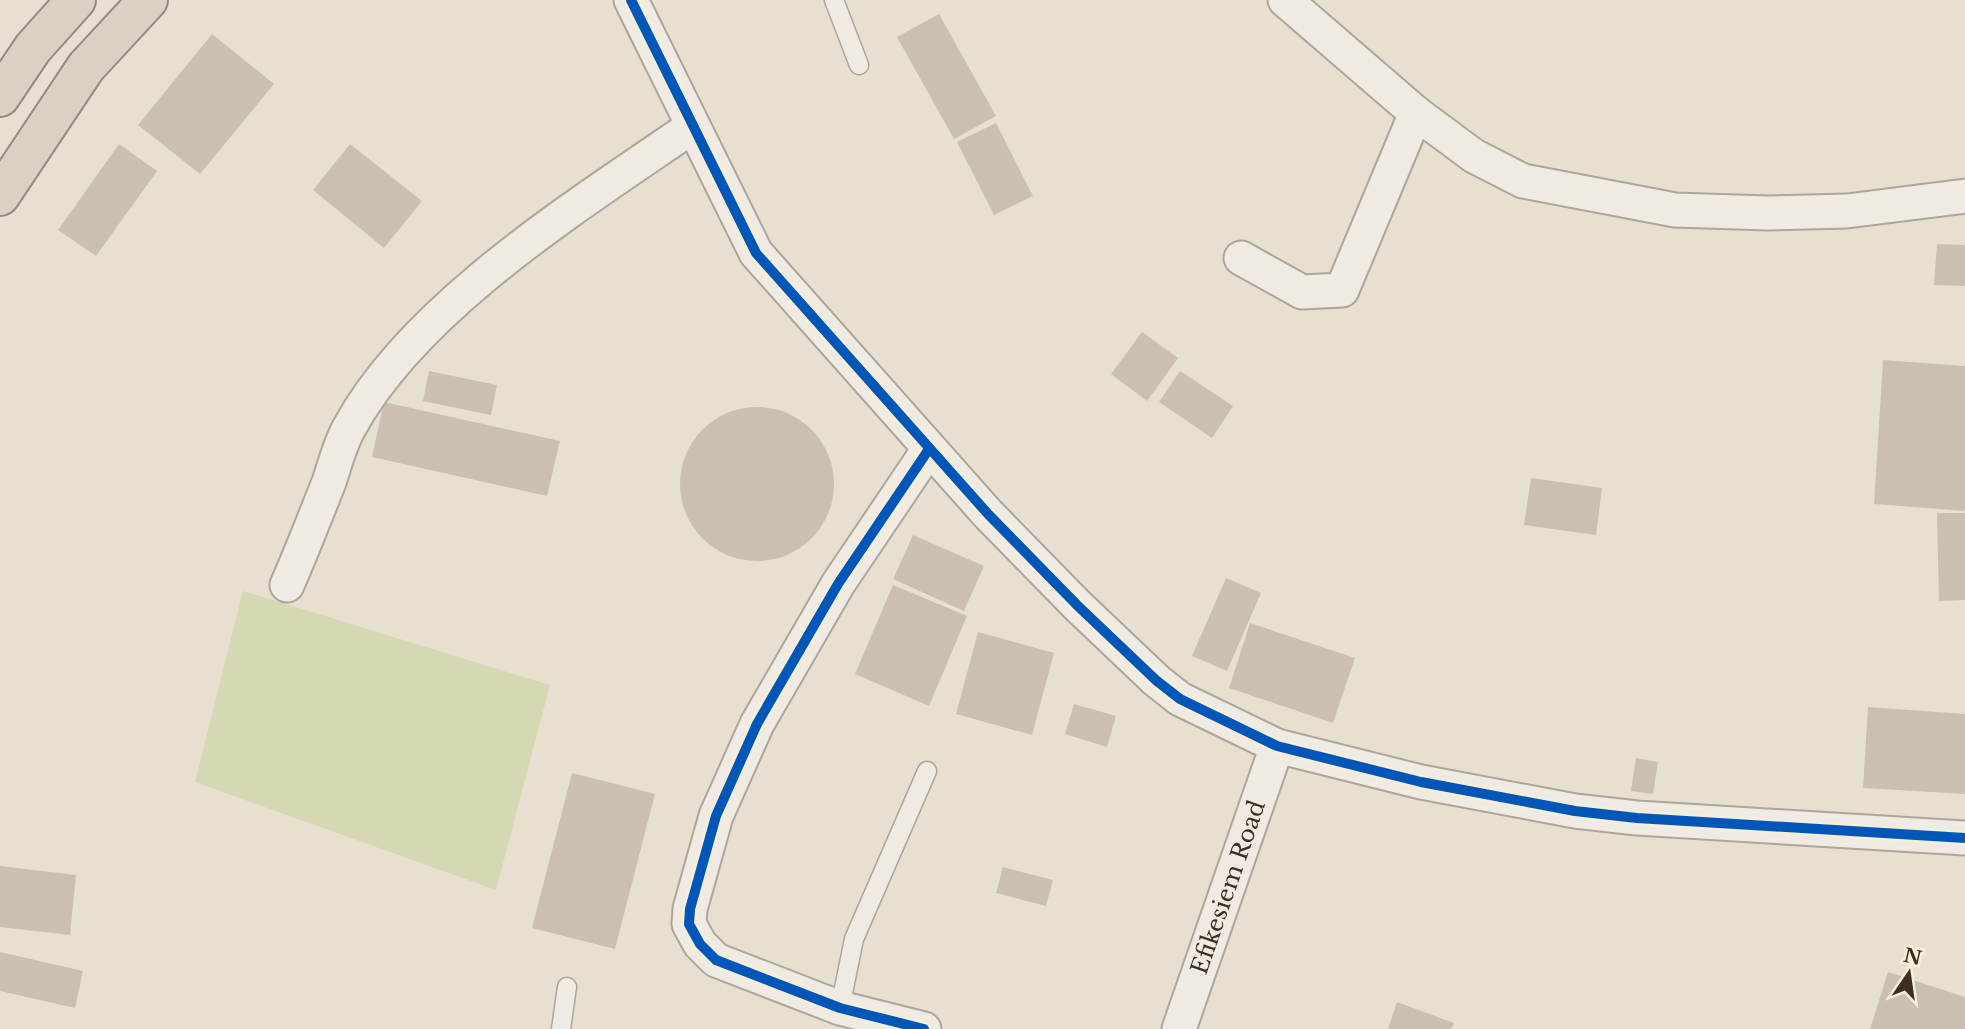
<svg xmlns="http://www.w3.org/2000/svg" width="1965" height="1029" font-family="'Libre Baskerville',serif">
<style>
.green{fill:#d6d7b3}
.building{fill:#cbbfb2}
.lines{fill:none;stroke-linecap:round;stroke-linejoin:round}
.lane-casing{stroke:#ada599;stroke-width:21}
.street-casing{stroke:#ada599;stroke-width:37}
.highway-casing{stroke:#928b80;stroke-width:42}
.lane{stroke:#efebe3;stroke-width:18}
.street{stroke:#efebe3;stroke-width:33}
.highway{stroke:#dad1c2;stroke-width:38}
.cycleway-casing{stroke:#f7eed8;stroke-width:15}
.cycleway{stroke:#0057b8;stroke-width:10}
.labels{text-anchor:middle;stroke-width:5;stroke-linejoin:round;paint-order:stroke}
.street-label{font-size:23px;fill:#3d2e20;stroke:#f7eed8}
</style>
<rect width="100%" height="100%" fill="#e7e0d1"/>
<path class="green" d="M243,591L550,685L496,890L195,782Z"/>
<g class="building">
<path d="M939,14L996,116L954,139L897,37Z"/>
<path d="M212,34L274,84L200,174L138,125Z"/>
<path d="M996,123L1033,196L994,215L957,142Z"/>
<path d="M119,144L157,171L96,256L58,230Z"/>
<path d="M350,144L422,201L384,248L313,190Z"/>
<path d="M1937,244L1965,245V286L1934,285Z"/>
<path d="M1142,332L1178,358L1147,401L1111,374Z"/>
<path d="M1883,360L1965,366V511L1874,504Z"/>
<path d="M429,371L497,385L491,415L423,401Z"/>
<path d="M1180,371L1233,406L1212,438L1159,402Z"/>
<path d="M384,402L560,441L547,496L372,457Z"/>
<circle cx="757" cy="484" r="77"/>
<path d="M1531,478L1602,488L1596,535L1524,525Z"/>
<path d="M1937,513H1965V600L1939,601Z"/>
<path d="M913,535L984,566L964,611L893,579Z"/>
<path d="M1226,578L1261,593L1227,671L1192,656Z"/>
<path d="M893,585L967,616L929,706L855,674Z"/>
<path d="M1250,623L1355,658L1333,723L1229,688Z"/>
<path d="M978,632L1054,653L1032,735L956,714Z"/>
<path d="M1074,704L1116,716L1107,747L1065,734Z"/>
<path d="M1868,707L1965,714V794L1863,788Z"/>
<path d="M1636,758L1658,762L1653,794L1631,791Z"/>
<path d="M572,773L655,794L615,949L532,928Z"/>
<path d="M0,866L76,875L70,935L0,927Z"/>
<path d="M1003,867L1053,880L1046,906L996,893Z"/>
<path d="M0,952L83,971L75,1008L0,991Z"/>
<path d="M1888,972L1965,997V1029H1870Z"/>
<path d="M1397,1002L1454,1023L1451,1029H1388Z"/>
</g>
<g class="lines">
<defs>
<g id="lane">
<path d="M834,0L859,65"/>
<path d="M840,1008L854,939L927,771"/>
<path d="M561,1029L567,987"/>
</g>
<g id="street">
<path d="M631,0L756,253L988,514L1077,605L1157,681L1180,699L1277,746L1421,782L1575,811L1637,818L1965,838"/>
<path d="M1285,0L1416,113L1474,156L1523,181L1675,210L1768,213L1847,211L1965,196"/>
<path d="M1241,258L1302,292L1342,290L1416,113"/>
<path d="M287,585C302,551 315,517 329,482C335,464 340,444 349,428C415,306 580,204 693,126"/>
<path d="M924,1029L840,1008L716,960L700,944L689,924L690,909L716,816L757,724L838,584L929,449"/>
<path id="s1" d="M1179,1029L1277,746"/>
</g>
<g id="highway">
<path d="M0,97L33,48L76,0"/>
<path d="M0,196L86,67L148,0"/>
</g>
</defs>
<use href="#lane" class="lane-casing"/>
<use href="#street" class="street-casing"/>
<use href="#highway" class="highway-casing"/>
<use href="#lane" class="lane"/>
<use href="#street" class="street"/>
<use href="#highway" class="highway"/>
<defs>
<g id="cycleway">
<path d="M631,0L756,253L988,514L1077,605L1157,681L1180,699L1277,746L1421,782L1575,811L1637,818L1965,838"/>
<path d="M924,1029L840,1008L716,960L700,944L689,924L690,909L716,816L757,724L838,584L929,449"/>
</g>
</defs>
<use href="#cycleway" class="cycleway-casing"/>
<use href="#cycleway" class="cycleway"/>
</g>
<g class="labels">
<g class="street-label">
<text dy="8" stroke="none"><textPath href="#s1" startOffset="150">Efikesiem Road</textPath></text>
</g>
</g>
<g transform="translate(1909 973) rotate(13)" stroke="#f7eed8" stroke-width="5" paint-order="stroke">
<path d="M0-5L12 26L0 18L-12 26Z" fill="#3d2e20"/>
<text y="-10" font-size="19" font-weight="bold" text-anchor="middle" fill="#3d2e20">N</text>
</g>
</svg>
